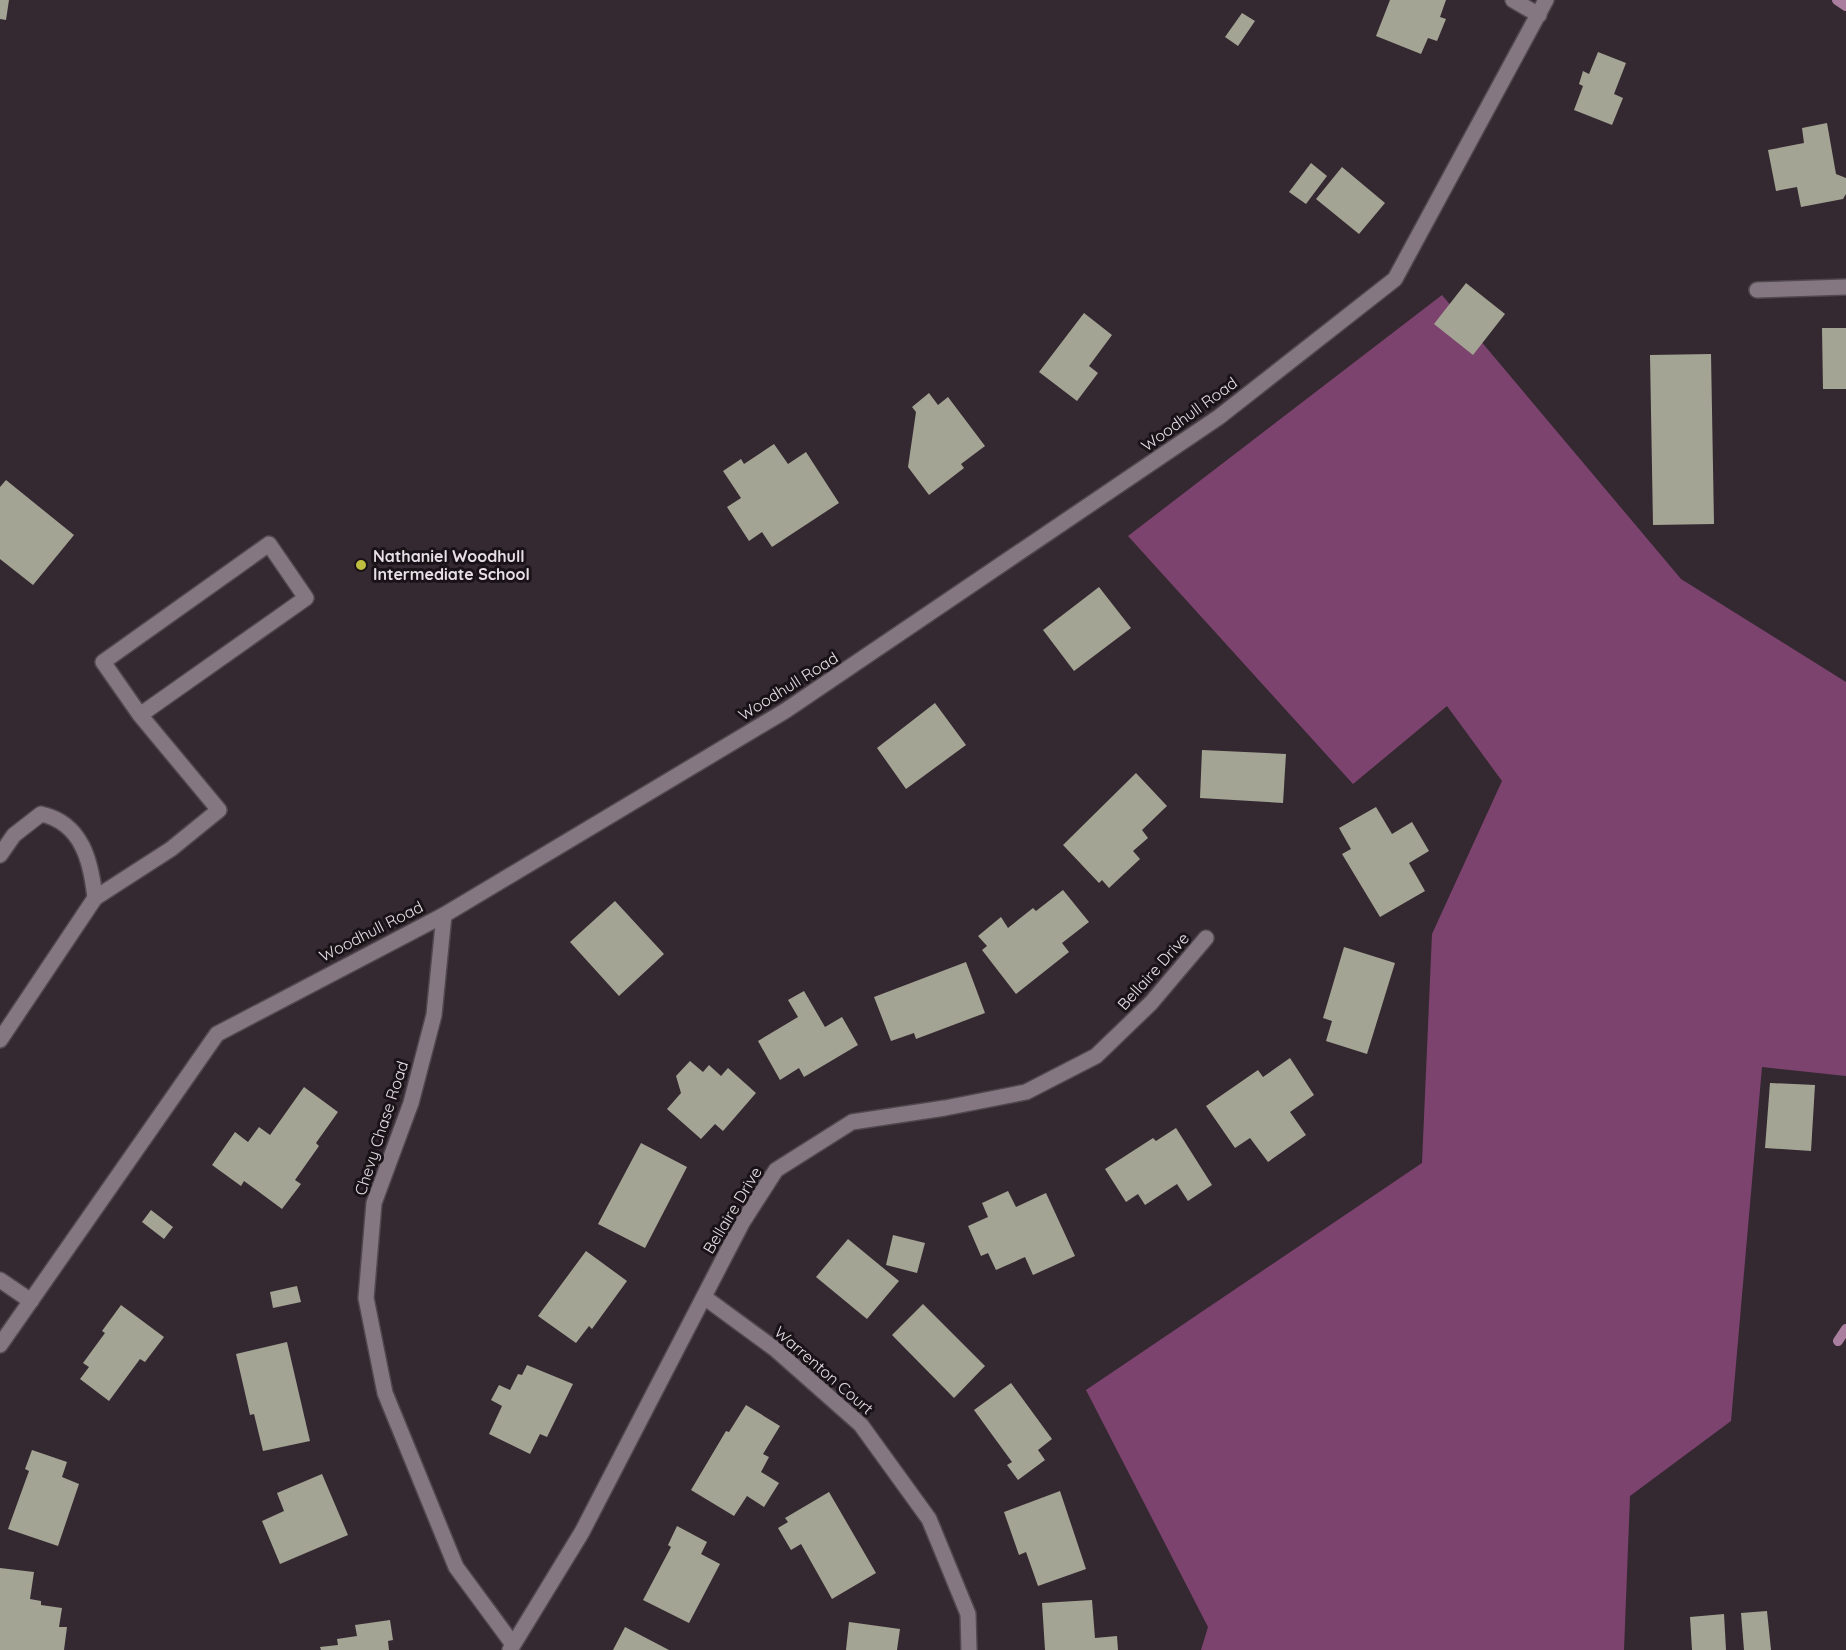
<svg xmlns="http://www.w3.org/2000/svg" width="1846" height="1650" font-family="Quicksand,sans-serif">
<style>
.forest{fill:#7d436f}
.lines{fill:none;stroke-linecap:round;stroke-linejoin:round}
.stream{stroke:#aa7e9f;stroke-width:10}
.building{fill:#a4a494}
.lane-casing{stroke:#51474e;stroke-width:18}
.street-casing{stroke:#51474e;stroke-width:18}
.lane{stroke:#857781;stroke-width:15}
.street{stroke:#857781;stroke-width:15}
.poi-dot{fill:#c0be40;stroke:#191317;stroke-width:2}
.labels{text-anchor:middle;stroke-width:6;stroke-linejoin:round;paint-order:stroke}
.street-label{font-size:16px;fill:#e7dfe5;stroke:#191317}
.poi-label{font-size:16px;font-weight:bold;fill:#e7dfe5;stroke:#191317;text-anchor:start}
</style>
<rect width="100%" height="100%" fill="#342931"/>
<path class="forest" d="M1442,295L1681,579L1846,682V1076L1762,1067L1731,1421L1630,1496L1624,1650H1201L1208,1627L1086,1390L1422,1163L1432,934L1502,781L1447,706L1353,784L1128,536Z"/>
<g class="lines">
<g class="stream">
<path d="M1837,0L1846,6"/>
<path d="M1838,1341L1846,1329"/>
</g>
</g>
<g class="building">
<path d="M0,0H9L6,20L0,19Z"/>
<path d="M1390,0H1446L1440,17L1446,19L1437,41L1428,38L1421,54L1376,36Z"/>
<path d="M1242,13L1255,21L1238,46L1225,37Z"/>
<path d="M1598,52L1626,63L1614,94L1623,98L1612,125L1574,110L1583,86L1579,84L1583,71L1589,74Z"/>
<path d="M1827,123L1836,174L1846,178V194L1843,199L1801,207L1797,187L1776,191L1768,150L1804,143L1802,128Z"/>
<path d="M1311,163L1327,176L1306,204L1289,192Z"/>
<path d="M1342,167L1385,203L1359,234L1316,199Z"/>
<path d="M1466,283L1505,314L1473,355L1434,324Z"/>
<path d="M1084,313L1112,335L1089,366L1098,373L1077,401L1039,372Z"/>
<path d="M1822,328H1846V389H1823Z"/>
<path d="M1711,354L1714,524L1653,525L1650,355Z"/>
<path d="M929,393L938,405L948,397L985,446L961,464L964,468L929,495L908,467L916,412L912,407Z"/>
<path d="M774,444L788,464L806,452L839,503L772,547L762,532L749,541L727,507L741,498L723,471L741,459L744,464Z"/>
<path d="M6,480L74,535L33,585L0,559V487Z"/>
<path d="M1099,587L1131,628L1074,671L1043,630Z"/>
<path d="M935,703L966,745L906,789L877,748Z"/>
<path d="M1202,750L1286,754L1283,803L1200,798Z"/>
<path d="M1136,773L1167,806L1142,830L1148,838L1133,851L1140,859L1109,888L1102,880L1099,883L1063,845Z"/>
<path d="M1376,807L1392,834L1412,822L1429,851L1409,863L1425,891L1380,917L1342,854L1351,849L1339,828Z"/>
<path d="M1063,890L1089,922L1062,943L1069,952L1016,994L982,950L987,946L978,936L1001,917L1008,928L1033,908L1036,911Z"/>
<path d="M615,901L664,954L619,996L570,942Z"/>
<path d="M1344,947L1395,963L1367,1054L1326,1041L1332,1021L1323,1018Z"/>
<path d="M966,962L985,1013L916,1039L914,1033L891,1041L874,997Z"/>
<path d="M804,991L825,1027L842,1017L858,1045L804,1077L799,1068L780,1080L758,1041L798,1017L788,1000Z"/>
<path d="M1290,1058L1314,1095L1290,1112L1306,1135L1268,1162L1250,1138L1235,1148L1206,1106L1258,1070L1263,1077Z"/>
<path d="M690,1061L703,1072L709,1065L721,1076L728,1068L756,1093L723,1131L715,1124L701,1139L667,1109L681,1093L676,1076Z"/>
<path d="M1770,1083L1815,1085L1811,1151L1765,1148Z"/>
<path d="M304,1087L338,1112L316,1143L319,1146L295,1180L301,1184L282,1209L244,1181L241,1186L212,1165L235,1132L248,1142L259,1127L270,1135Z"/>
<path d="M1176,1128L1212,1185L1188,1201L1177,1184L1145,1205L1138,1194L1126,1202L1105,1169L1153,1138L1156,1141Z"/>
<path d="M641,1143L687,1167L645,1248L598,1224Z"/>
<path d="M1008,1191L1016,1207L1046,1193L1075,1256L1033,1275L1025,1257L996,1270L988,1253L981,1256L968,1226L988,1217L982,1203Z"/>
<path d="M151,1210L173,1227L164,1239L142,1222Z"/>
<path d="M893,1235L925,1243L917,1273L886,1265Z"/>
<path d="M848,1239L899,1281L867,1319L816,1277Z"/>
<path d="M586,1251L627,1281L592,1329L589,1326L576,1343L538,1316Z"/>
<path d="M297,1286L301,1302L273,1308L270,1292Z"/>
<path d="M923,1304L985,1366L954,1398L892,1335Z"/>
<path d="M121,1305L164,1337L145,1362L140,1359L109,1401L80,1379L89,1367L83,1363L105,1333L102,1331Z"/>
<path d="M287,1342L310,1441L263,1451L254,1414L250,1415L236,1354Z"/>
<path d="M527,1365L573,1384L547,1437L540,1434L530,1454L489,1434L502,1406L491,1400L499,1385L510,1390L518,1374L522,1375Z"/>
<path d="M1011,1383L1052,1439L1038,1450L1045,1460L1018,1480L1007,1465L1012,1462L974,1410Z"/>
<path d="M746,1405L780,1426L763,1454L769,1457L761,1472L779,1483L764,1507L747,1496L734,1516L691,1490L726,1431L729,1432Z"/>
<path d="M32,1450L67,1462L62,1477L79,1484L58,1546L8,1529L29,1471L25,1469Z"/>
<path d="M322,1474L348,1535L280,1564L262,1521L284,1511L277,1493Z"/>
<path d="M1060,1491L1086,1569L1038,1586L1026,1552L1019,1555L1004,1512Z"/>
<path d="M829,1492L876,1573L832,1599L801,1544L791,1550L778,1528L788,1522L785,1518Z"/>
<path d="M677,1526L707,1542L701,1554L720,1564L689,1623L643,1600L671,1547L668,1545Z"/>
<path d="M0,1568L34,1572L30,1599L41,1601V1605L62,1608L59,1627H67L64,1650H0Z"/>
<path d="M1092,1600L1095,1638L1117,1636L1118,1650H1045L1042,1603Z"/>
<path d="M1767,1611L1771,1650H1744L1741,1613Z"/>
<path d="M1724,1614L1726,1650H1692L1690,1617Z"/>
<path d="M390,1620L393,1640L388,1641L389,1650H321L320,1647L338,1645L337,1639L357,1636L355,1625Z"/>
<path d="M849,1622L900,1629L897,1650H846Z"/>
<path d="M625,1627L669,1650H613Z"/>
</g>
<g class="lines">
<defs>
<g id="lane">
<path d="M1757,290L1846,287"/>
<path d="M0,855L14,835L41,814C82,823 91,861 95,898"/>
<path d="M0,1040L95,898L171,849L219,810L140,715L306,598L269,544L103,662L140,715"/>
<path d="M0,1280L31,1301"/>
</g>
<g id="street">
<path d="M1513,0L1539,15"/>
<path d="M444,915L434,1015L411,1103L374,1203L366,1298L385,1393L456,1567L512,1643"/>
<path d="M704,1297L775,1349L861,1425L929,1519L968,1614L969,1650"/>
<path d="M0,1345L217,1034L444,915L785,711L1219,417L1395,279L1546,0"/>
<path d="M510,1650L582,1532L742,1223L776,1170L852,1122L945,1108L1026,1092L1096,1056L1151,1003L1206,938"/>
</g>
</defs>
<use href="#lane" class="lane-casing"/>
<use href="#street" class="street-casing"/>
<use href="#lane" class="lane"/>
<use href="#street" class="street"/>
</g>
<circle class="poi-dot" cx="361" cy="565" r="6"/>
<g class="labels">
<g class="street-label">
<text transform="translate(1189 414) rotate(-36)" y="6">Woodhull Road</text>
<text transform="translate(788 686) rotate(-32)" y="6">Woodhull Road</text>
<text transform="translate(371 931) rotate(-27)" y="6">Woodhull Road</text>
<text transform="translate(1153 971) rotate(-48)" y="6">Bellaire Drive</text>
<text transform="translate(381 1128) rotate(-72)" y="6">Chevy Chase Road</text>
<text transform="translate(732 1210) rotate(-59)" y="6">Bellaire Drive</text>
<text transform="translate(824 1370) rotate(41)" y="6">Warrenton Court</text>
</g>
<g class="poi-label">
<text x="373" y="562">Nathaniel Woodhull<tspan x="373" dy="18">Intermediate School</tspan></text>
</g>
</g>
</svg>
